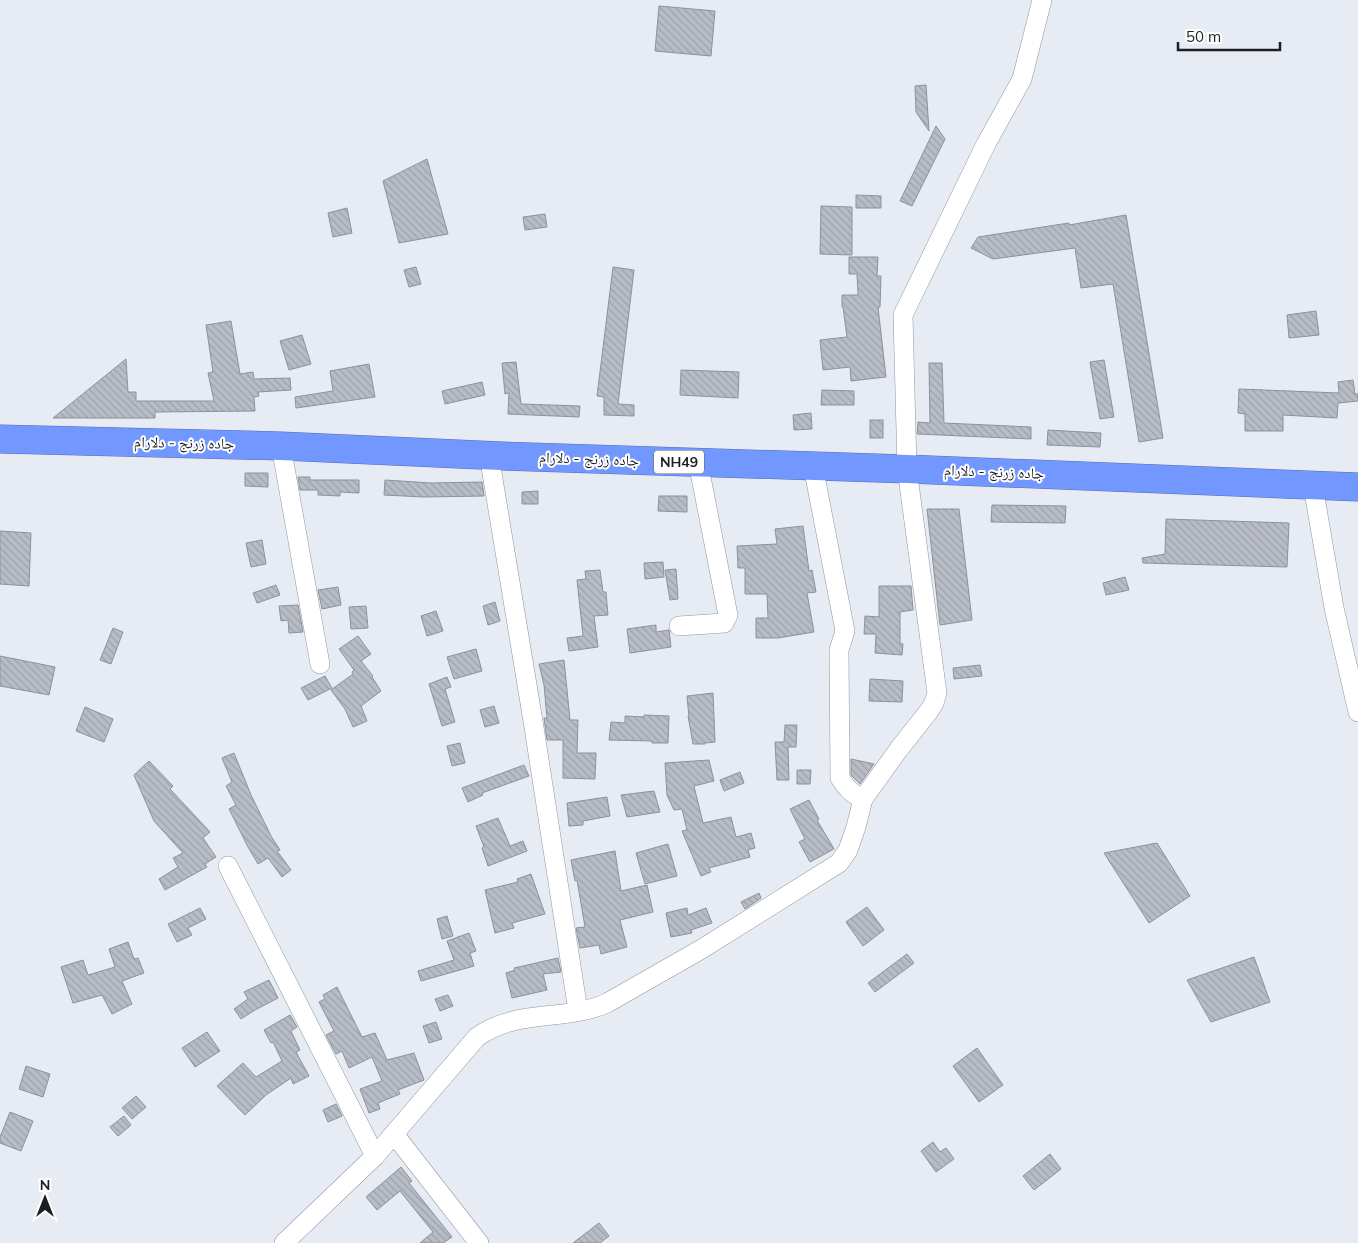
<svg xmlns="http://www.w3.org/2000/svg" width="1358" height="1243" font-family="Mulish,'Noto Naskh Arabic',sans-serif">
<style>
.building{fill:url(#building-back-hatch);stroke:#8d9199}
.lines{fill:none;stroke-linecap:round;stroke-linejoin:round}
.minor-casing{stroke:#92969e;stroke-width:20}
.highway-casing{stroke:#546db2;stroke-width:29}
.minor{stroke:#fff;stroke-width:19}
.highway{stroke:#7297ff;stroke-width:28}
.labels{text-anchor:middle;stroke-width:4;stroke-linejoin:round;paint-order:stroke}
.shield{fill:#fff;stroke:#616264;stroke-width:1}
.shield-label{font-size:14px;font-weight:bold;fill:#1d1e22}
.street-label{font-size:15px;fill:#1d1e22;stroke:#fff}
</style>
<defs>
<pattern id="building-back-hatch" width="6" height="6" patternUnits="userSpaceOnUse" patternTransform="scale(1.25)"><rect width="6" height="6" fill="#b8bcc5"/><path d="M-1 5l2 2M0 0l6 6M5-1l2 2" fill="none" stroke="#9ea1a9"/></pattern>
</defs>
<rect width="100%" height="100%" fill="#e7ebf4"/>
<g class="building">
<path d="M659,6L715,11L711,56L655,51Z"/>
<path d="M926,85L929,131L916,112L915,86Z"/>
<path d="M936,126L945,139L912,206L900,201Z"/>
<path d="M427,159L448,234L399,243L383,181Z"/>
<path d="M856,195L881,196V208H856Z"/>
<path d="M821,206L852,207V255L820,254Z"/>
<path d="M347,208L352,233L333,237L328,213Z"/>
<path d="M545,214L547,227L525,230L523,217Z"/>
<path d="M1126,215L1163,438L1139,442L1113,284L1081,288L1075,248L993,259L971,248L978,237L1069,223V225Z"/>
<path d="M849,257H878L877,276H881L880,307H878L886,377L851,381L850,367L823,370L820,340L847,337L843,307H842V295H858L857,274H849Z"/>
<path d="M416,267L421,284L409,287L404,270Z"/>
<path d="M613,267L634,270L618,404L634,405V416L604,415V397L597,396Z"/>
<path d="M1316,311L1319,335L1289,338L1287,315Z"/>
<path d="M231,321L240,374L253,372L254,379L290,378L291,390L258,392L259,396L254,397L255,411L155,412V418H53L126,359L128,392H136V401H214L208,373L213,372L206,325Z"/>
<path d="M302,335L311,364L289,370L280,341Z"/>
<path d="M1104,360L1114,417L1100,419L1090,362Z"/>
<path d="M516,362L521,404L580,406L579,417L508,414L509,393L505,394L502,363Z"/>
<path d="M929,363H942L944,423L1031,427V439L917,434L918,422L930,423Z"/>
<path d="M369,364L375,397L296,408L295,397L333,391L330,371Z"/>
<path d="M681,370L739,372L738,398L680,395Z"/>
<path d="M1353,380L1355,394H1358V401L1338,403L1337,418L1283,415V431H1245V414L1238,413L1239,389L1339,393L1338,382Z"/>
<path d="M482,382L485,395L445,404L442,391Z"/>
<path d="M822,390L854,391V405H821Z"/>
<path d="M811,413L812,429L794,430L793,415Z"/>
<rect x="870" y="420" width="13" height="18"/>
<path d="M1048,430L1101,433L1100,447L1047,445Z"/>
<path d="M245,473H268V487L245,486Z"/>
<path d="M298,477H310V480H359V493L340,492V496L318,495V490H300Z"/>
<path d="M385,480L431,483L482,482L484,496L423,497L384,495Z"/>
<path d="M538,491V504H522V492Z"/>
<path d="M659,496H687V512L658,511Z"/>
<path d="M992,505L1066,506L1065,523L991,522Z"/>
<path d="M927,509H959L972,620L940,625Z"/>
<path d="M1166,519L1289,523L1287,567L1143,563L1142,558L1165,554Z"/>
<path d="M803,526L809,571L812,570L816,592L807,593L814,632L778,638H756V618H768L767,594H745V568H738L737,546L777,544L775,529Z"/>
<path d="M0,531L31,533L29,586L0,584Z"/>
<path d="M262,540L266,564L251,567L246,543Z"/>
<path d="M663,562L664,577L645,579L644,563Z"/>
<path d="M676,569L678,599L670,600L665,570Z"/>
<path d="M600,570L603,592H606L608,615L594,616L598,647L569,651L567,638L583,636L577,580L586,579L585,571Z"/>
<path d="M1125,577L1129,590L1106,595L1103,583Z"/>
<path d="M276,585L280,595L257,603L253,593Z"/>
<path d="M879,586H911L913,610L900,612V643L903,644L902,655L875,653L876,634H864L865,616L879,617Z"/>
<path d="M338,587L341,605L322,609L318,590Z"/>
<path d="M495,602L500,621L488,625L483,606Z"/>
<path d="M298,605L303,632L289,633L288,620L281,621L279,606Z"/>
<path d="M366,606L368,628L351,629L349,607Z"/>
<path d="M436,611L443,631L427,636L421,616Z"/>
<path d="M656,625V632L669,630L671,647L630,653L627,629Z"/>
<path d="M113,628L123,632L111,664L100,660Z"/>
<path d="M358,636L371,654L361,661L373,676L372,677L381,691L361,706L367,721L353,727L345,709L331,690L353,674L352,672L354,670L339,649Z"/>
<path d="M476,649L482,671L454,679L447,657Z"/>
<path d="M0,656L55,667L49,695L0,686Z"/>
<path d="M564,660L570,720H578L577,753H596L595,779L563,778V740H547L544,718H547L544,685L539,664Z"/>
<path d="M980,665L982,676L954,679L953,668Z"/>
<path d="M325,676L332,688L308,700L301,688Z"/>
<path d="M447,677L451,687L445,689L455,722L442,726L429,684Z"/>
<path d="M870,679L903,681L902,702L869,701Z"/>
<path d="M713,693L715,742L705,743V744H693L688,716L689,717L687,696Z"/>
<path d="M494,706L499,723L485,727L480,710Z"/>
<path d="M85,707L113,719L104,742L76,731Z"/>
<path d="M644,715L669,716L668,743H652V741L609,740L611,722L625,723V716L644,717Z"/>
<path d="M785,725H797L796,747H788L789,780H777L775,742H784Z"/>
<path d="M460,743L465,763L452,766L447,746Z"/>
<path d="M234,753L251,795L271,836L280,850L277,851L291,870L282,877L268,858L258,864L248,847L229,809L236,805L226,786L232,782L222,758Z"/>
<path d="M851,759L874,764L860,784L851,775Z"/>
<path d="M709,760L714,781L694,786L703,823L731,817L736,837L751,833L755,848L748,850L750,857L709,868L711,872L701,876L682,831L687,830L682,809L674,810L667,795L665,763Z"/>
<path d="M149,761L173,786L170,789L210,832L203,838L216,857L205,864L207,867L165,890L159,879L178,867L173,858L183,853L154,821L134,775Z"/>
<path d="M524,765L529,776L482,793L483,795L468,802L462,788Z"/>
<path d="M797,770H811L810,784H797Z"/>
<path d="M740,772L744,783L724,791L720,780Z"/>
<path d="M654,791L660,812L627,817L621,795Z"/>
<path d="M607,797L610,816L583,821V825L569,826L567,803Z"/>
<path d="M809,800L819,819L817,820L834,849L810,862L799,842L805,839L790,809Z"/>
<path d="M498,818L510,846L523,841L527,851L488,866L482,848L484,847L476,826Z"/>
<path d="M1157,843L1190,896L1149,923L1104,853Z"/>
<path d="M668,844L677,876L645,884L636,853Z"/>
<path d="M615,851L621,891L647,885L653,912L620,920L627,947L601,954L599,945L580,948L576,928L585,927L577,880L575,881L571,860Z"/>
<path d="M531,874L545,914L512,923L514,928L495,933L485,890L518,882L517,879Z"/>
<path d="M759,893L761,898L745,909L741,902Z"/>
<path d="M867,907L884,930L863,946L846,922Z"/>
<path d="M200,908L206,919L188,928L192,935L177,942L168,924Z"/>
<path d="M687,908L688,915L706,908L712,923L691,930L692,933L671,937L666,913Z"/>
<path d="M447,916L453,936L442,939L437,919Z"/>
<path d="M469,933L476,951L470,953L474,966L421,981L418,971L454,960L447,941Z"/>
<path d="M128,942L134,959L138,958L144,973L122,981L132,1004L112,1014L102,995L73,1003L61,967L83,960L88,975L115,967L109,949Z"/>
<path d="M907,954L914,963L875,992L868,983Z"/>
<path d="M1254,957L1270,1002L1211,1022L1187,980Z"/>
<path d="M558,958L561,972L543,974L547,990L512,998L506,973L515,970L514,968Z"/>
<path d="M269,980L278,998L255,1010L241,1019L234,1009L248,999L244,992Z"/>
<path d="M337,987L362,1037L375,1033L387,1060L414,1053L424,1080L398,1090L400,1094L378,1103L380,1109L369,1113L360,1089L382,1081L372,1057L349,1068L342,1051L336,1054L326,1035L334,1031L319,1002L325,999L323,995Z"/>
<path d="M448,995L453,1006L440,1011L435,999Z"/>
<path d="M290,1015L297,1027L291,1031L300,1050L296,1052L309,1076L293,1084L291,1078L266,1095L245,1115L217,1086L243,1063L256,1077L282,1061L273,1042L271,1043L264,1030Z"/>
<path d="M436,1022L442,1039L429,1043L423,1026Z"/>
<path d="M207,1032L220,1051L195,1067L182,1048Z"/>
<path d="M977,1048L1003,1085L979,1102L953,1066Z"/>
<path d="M26,1066L50,1074L43,1097L19,1089Z"/>
<path d="M136,1096L146,1107L132,1119L122,1108Z"/>
<path d="M336,1104L342,1116L328,1122L323,1110Z"/>
<path d="M10,1112L33,1121L21,1151L0,1143V1137Z"/>
<path d="M124,1116L131,1125L118,1136L110,1127Z"/>
<path d="M933,1142L940,1152L946,1148L954,1159L936,1172L921,1151Z"/>
<path d="M1050,1154L1061,1169L1034,1190L1023,1176Z"/>
<path d="M401,1167L412,1181L409,1183L452,1237L443,1243H420L433,1232L400,1191L377,1210L366,1197Z"/>
<path d="M599,1223L609,1236L600,1243H573Z"/>
</g>
<g class="lines">
<defs>
<g id="minor">
<path d="M281,446L320,664"/>
<path d="M489,455L533,721L578,1011"/>
<path d="M813,466L845,631L839,650L840,778C847,789 852,794 863,799"/>
<path d="M1313,486L1334,608L1358,712"/>
<path d="M679,626L724,623L728,615L698,462"/>
<path d="M228,866L375,1156"/>
<path d="M394,1134L479,1243"/>
<path d="M284,1243L375,1156L477,1037C518,1008 565,1022 607,1003L700,950L839,863L848,850L856,827L863,799L899,749L929,711L934,703L937,693L907,469L903,315L986,144L1022,79L1042,0"/>
</g>
<path id="highway" d="M0,439L281,446L502,456L907,469L1358,487"/>
</defs>
<use href="#minor" class="minor-casing"/>
<use href="#highway" class="highway-casing"/>
<use href="#minor" class="minor"/>
<use href="#highway" class="highway"/>
</g>
<g class="labels">
<rect class="shield" x="654" y="450.5" width="50" height="23" rx="4"/>
<g class="shield-label">
<text x="679" y="467">NH49</text>
</g>
<g class="street-label">
<text transform="translate(184 443) rotate(1)" y="5">جاده زرنج - دلارام</text>
<text transform="translate(589 459) rotate(2)" y="5">جاده زرنج - دلارام</text>
<text transform="translate(994 472) rotate(2)" y="5">جاده زرنج - دلارام</text>
</g>
</g>
<g transform="translate(45 1198)" stroke="#ffffff" stroke-width="4" paint-order="stroke">
<path d="M0-4L9 19L0 12L-9 19Z" fill="#1d1e22"/>
<text y="-8" font-size="14" font-weight="bold" text-anchor="middle" fill="#1d1e22">N</text>
</g>
<path d="M1178 42v8h102v-8" fill="none" stroke="#1d1e22" stroke-width="2.5"/>
<text x="1186" y="42" font-size="15" fill="#1d1e22" stroke="#ffffff" stroke-width="4" paint-order="stroke">50 m</text>
</svg>
